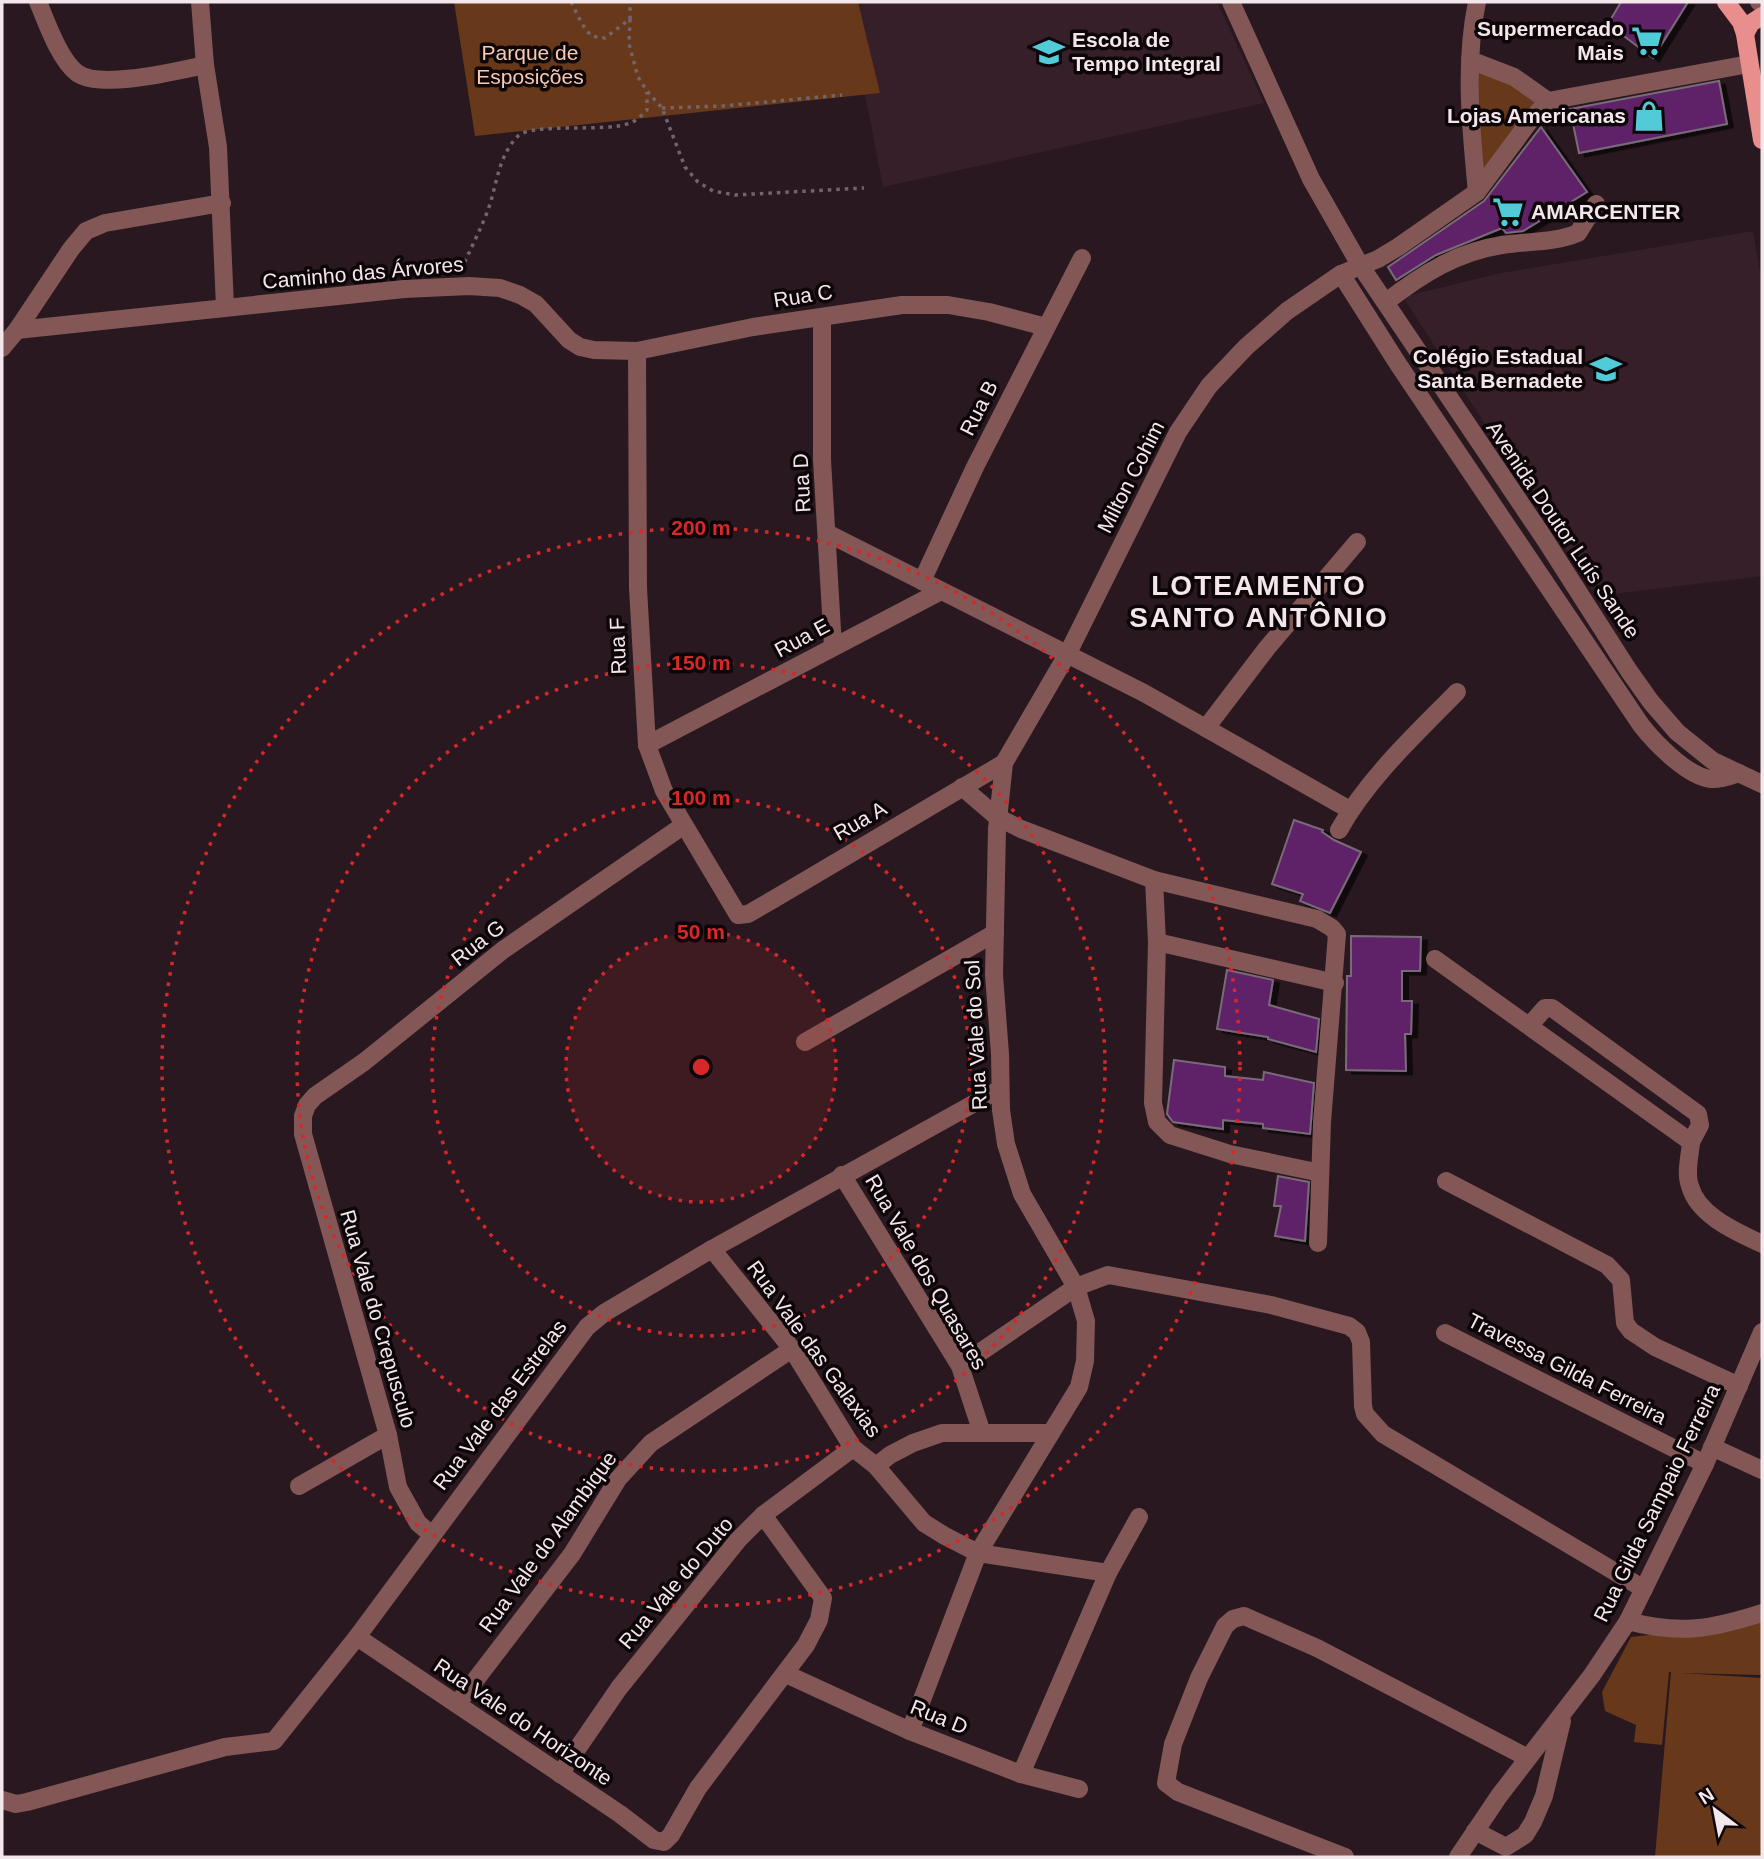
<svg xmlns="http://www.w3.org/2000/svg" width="1764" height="1859" font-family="Arial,sans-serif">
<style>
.built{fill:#361f29}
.green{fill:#68381a}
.building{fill:#5f2268;stroke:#796b7a;stroke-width:2;filter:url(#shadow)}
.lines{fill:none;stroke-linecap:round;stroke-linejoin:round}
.path{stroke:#73646b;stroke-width:3.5;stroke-dasharray:3.5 5;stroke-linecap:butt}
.minor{stroke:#825755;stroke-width:18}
.major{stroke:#e88e8c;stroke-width:18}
.ring{fill:none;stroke:#d62828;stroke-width:3.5;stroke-dasharray:3.5 7}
.labels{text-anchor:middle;stroke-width:7;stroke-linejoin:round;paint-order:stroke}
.poi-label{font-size:21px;font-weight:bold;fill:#f3e7ec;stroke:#0d0609;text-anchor:end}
.park-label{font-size:21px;fill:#f9cab0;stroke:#0d0609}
.street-label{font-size:21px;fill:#f3e7ec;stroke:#0d0609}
.district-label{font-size:28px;font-weight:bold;letter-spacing:2px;fill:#f3e7ec;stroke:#0d0609}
.centre{fill:#d62828;stroke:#0d0609;stroke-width:3.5}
.ring-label{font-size:21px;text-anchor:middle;font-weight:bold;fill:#d62828;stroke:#0d0609;stroke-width:7;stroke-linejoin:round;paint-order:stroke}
</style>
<defs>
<filter id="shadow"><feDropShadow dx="6" dy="3.5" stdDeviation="0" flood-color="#0009"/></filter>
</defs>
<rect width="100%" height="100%" fill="#291820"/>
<g class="built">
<path d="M847,2H1217L1264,103L883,187Z"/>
<path d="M1753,231L1762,284V576L1596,596L1403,297L1496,274Z"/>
</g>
<g class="green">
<path d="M454,2H858L880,93L475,136Z"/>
<path d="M1471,61L1548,101L1477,192Z"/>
<path d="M1762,1622V1675L1681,1673L1762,1678V1857H1655L1671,1672H1669L1662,1745L1634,1742L1636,1725L1605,1711L1602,1692L1631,1637Z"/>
</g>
<g class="building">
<path d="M1621,2H1688L1653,58L1608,24Z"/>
<path d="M1719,81L1727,124L1579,153L1570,109Z"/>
<path d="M1541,127L1587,192L1523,231L1506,233L1502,228L1436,255L1396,280L1388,267L1484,201Z"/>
<path d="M1294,820L1323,830L1322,832L1334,840L1361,852L1330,913L1300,901L1303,894L1272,884Z"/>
<path d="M1351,936L1421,937L1420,971H1402V1001H1412L1411,1034H1405L1406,1071L1346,1070L1347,976H1351Z"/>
<path d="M1227,970L1273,980L1269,1005L1319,1019L1316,1052L1268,1039V1037L1217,1029Z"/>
<path d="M1174,1060L1225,1067V1076L1263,1080L1264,1072L1314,1083L1310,1134L1263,1128V1124L1223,1120V1129L1173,1122L1167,1114Z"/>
<path d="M1278,1176L1309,1182L1305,1241L1275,1236L1281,1206H1274Z"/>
</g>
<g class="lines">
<g class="path">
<path d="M571,2L582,24L591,36L605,38L630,19V2"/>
<path d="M630,19L629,44L638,77L647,91L662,108L685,167L698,182L713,191L735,195L864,188"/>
<path d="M662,108L723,106L842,95"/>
<path d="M461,270C470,250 480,231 488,210C497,185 498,156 518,136C533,122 606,133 630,123C636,121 642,115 647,110V92"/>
</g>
<g class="minor">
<path d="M38,2C47,23 59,59 77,73C100,90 176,71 205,65"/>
<path d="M200,2L205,65L218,147L225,307"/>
<path d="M1231,2L1311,179L1360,265L1544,538L1629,671L1651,702L1677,732L1713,761L1762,784"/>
<path d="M1477,2C1464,64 1471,130 1477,192"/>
<path d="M1759,2L1762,4"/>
<path d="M1470,60L1514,77L1548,101"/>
<path d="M1341,274L1398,364L1641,725C1655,743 1688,777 1711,779C1720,780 1730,776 1739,773"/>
<path d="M1386,302C1422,274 1457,252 1502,245C1528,241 1554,243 1578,233L1596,204"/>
<path d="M822,317V460L833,647"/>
<path d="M17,330L404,289L469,286L500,288L520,295L536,304L569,340L580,347L594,350L637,351L753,327L902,305H948L989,312L1046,327"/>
<path d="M2,348L17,330L71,249L86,231L105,223L222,203"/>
<path d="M637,351L638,588L647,745L664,791L738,915L748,914L774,899L1004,763"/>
<path d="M827,533L1144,693L1350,810"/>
<path d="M922,581L975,467L1082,258"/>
<path d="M1206,728L1267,648L1357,542"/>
<path d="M647,745L941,591"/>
<path d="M962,787L997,817L1021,829L1154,880L1317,919L1332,928L1337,934L1322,1122L1318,1243"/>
<path d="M1339,830C1368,778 1415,735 1457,692"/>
<path d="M1154,880L1157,942L1153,1103L1157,1122L1170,1135L1230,1154L1316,1172L1320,1171"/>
<path d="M1157,942L1335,983"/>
<path d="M1435,959L1691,1142C1690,1156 1685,1173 1690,1186C1698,1216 1737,1232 1762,1244"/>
<path d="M1530,1025L1545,1008H1552L1698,1114L1700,1125L1691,1142"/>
<path d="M805,1042L995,933"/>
<path d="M842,1175L960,1366L982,1433"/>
<path d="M1446,1181L1607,1265L1621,1280L1625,1323L1631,1331L1655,1347L1739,1386"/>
<path d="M712,1249L792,1349L853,1448L876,1466L924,1523L945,1536L978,1553L1108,1573"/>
<path d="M1445,1333L1705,1464"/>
<path d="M960,1366L1076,1287L1108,1275L1271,1305L1349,1326L1357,1332L1361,1342L1363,1406L1365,1414L1383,1434L1644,1589"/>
<path d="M1712,1447L1762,1470"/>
<path d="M876,1466L890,1455L913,1443L942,1433H1051"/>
<path d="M299,1486L388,1435"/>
<path d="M432,1535L418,1523L398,1487L388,1435L303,1134V1116L307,1105L315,1096L364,1062L503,950L684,825"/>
<path d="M1628,1621C1680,1635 1712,1629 1762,1613"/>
<path d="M357,1637L620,1814L654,1840L664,1842L671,1835L698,1788L806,1645L819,1620L823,1598L763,1515"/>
<path d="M786,1674L910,1731L1021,1774L1079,1789"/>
<path d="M457,1704L572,1554L618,1479L651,1443L792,1349"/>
<path d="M910,1731L978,1553L1079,1387L1085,1361L1086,1321L1076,1287L1022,1194L1006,1144L1001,1110L1000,1054L994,975L997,829L1004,763L1068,653L1178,432L1209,386L1246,347L1287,311L1341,274L1378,259L1398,247L1477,192L1529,122L1548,101L1749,64"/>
<path d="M560,1774L619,1688L738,1540L763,1515L853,1448"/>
<path d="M1021,1774L1108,1573L1139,1517"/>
<path d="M2,1800L16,1804L27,1802L225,1747L274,1741L357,1637L587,1327L604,1313L712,1249L1000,1089"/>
<path d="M1475,1831L1506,1847L1525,1835L1533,1822L1544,1796L1562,1721"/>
<path d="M1345,1857L1178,1792L1166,1783L1173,1744L1199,1678L1225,1626L1233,1619L1244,1616L1317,1648L1528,1758"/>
<path d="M1458,1857L1499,1796L1592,1675L1628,1621L1705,1464L1762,1332"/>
</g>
<g class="major">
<path d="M1726,2L1741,22L1745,34L1762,140"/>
<path d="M1745,34L1751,23L1762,16"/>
</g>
</g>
<circle cx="701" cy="1067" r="135" fill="#d62828" fill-opacity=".12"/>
<g class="ring">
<circle cx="701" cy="1067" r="135"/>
<circle cx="701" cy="1067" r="269"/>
<circle cx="701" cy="1067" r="404"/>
<circle cx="701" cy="1067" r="539"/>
</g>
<defs>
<symbol id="supermarket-bare" viewBox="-9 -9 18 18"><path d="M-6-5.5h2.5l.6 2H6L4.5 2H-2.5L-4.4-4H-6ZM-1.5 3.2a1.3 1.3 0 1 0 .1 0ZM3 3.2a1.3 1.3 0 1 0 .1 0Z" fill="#52cbd9" stroke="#0d0609" stroke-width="2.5" paint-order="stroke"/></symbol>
<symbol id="school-bare" viewBox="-9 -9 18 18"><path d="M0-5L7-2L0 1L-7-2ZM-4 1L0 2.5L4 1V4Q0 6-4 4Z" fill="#52cbd9" stroke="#0d0609" stroke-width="2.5" paint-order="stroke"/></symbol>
<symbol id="shop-bare" viewBox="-9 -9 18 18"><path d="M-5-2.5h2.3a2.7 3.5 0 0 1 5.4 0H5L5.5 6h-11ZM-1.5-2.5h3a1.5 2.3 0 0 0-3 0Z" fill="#52cbd9" stroke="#0d0609" stroke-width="2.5" paint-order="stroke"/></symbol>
</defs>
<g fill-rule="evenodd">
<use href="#supermarket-bare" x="1625" y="19" width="44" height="44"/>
<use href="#school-bare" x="1027" y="30" width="44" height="44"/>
<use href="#shop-bare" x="1627" y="94" width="44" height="44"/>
<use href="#supermarket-bare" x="1486" y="190" width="44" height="44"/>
<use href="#school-bare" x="1584" y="347" width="44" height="44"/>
</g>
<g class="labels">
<g class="poi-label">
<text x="1624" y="36">Supermercado<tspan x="1624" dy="24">Mais</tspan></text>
<text x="1072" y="47" text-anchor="start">Escola de<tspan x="1072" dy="24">Tempo Integral</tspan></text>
<text x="1626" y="123">Lojas Americanas</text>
<text x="1531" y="219" text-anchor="start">AMARCENTER</text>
<text x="1583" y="364">Colégio Estadual<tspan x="1583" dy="24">Santa Bernadete</tspan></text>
</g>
<g class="park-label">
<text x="530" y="60">Parque de<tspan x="530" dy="24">Esposições</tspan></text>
</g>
<g class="street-label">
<text transform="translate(363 273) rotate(-5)" y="7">Caminho das Árvores</text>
<text transform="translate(803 296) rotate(-9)" y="7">Rua C</text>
<text transform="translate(979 408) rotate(-63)" y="7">Rua B</text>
<text transform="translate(1131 477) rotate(-63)" y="7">Milton Cohim</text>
<text transform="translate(802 483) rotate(-93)" y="7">Rua D</text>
<text transform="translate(1563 530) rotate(56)" y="7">Avenida Doutor Luís Sande</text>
<text transform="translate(802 638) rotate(-28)" y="7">Rua E</text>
<text transform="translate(618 646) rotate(-92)" y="7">Rua F</text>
<text transform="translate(860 821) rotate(-30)" y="7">Rua A</text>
<text transform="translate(478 943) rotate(-38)" y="7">Rua G</text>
<text transform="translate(976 1035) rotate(-93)" y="7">Rua Vale do Sol</text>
<text transform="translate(926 1272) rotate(60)" y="7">Rua Vale dos Quasares</text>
<text transform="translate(378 1319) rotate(74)" y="7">Rua Vale do Crepusculo</text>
<text transform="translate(814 1349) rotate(54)" y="7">Rua Vale das Galaxias</text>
<text transform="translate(1567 1369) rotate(27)" y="7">Travessa Gilda Ferreira</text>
<text transform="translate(500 1405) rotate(-53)" y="7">Rua Vale das Estrelas</text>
<text transform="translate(1657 1503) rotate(-64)" y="7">Rua Gilda Sampaio Ferreira</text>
<text transform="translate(548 1542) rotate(-54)" y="7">Rua Vale do Alambique</text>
<text transform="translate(676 1583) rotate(-50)" y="7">Rua Vale do Duto</text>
<text transform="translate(939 1717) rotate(22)" y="7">Rua D</text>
<text transform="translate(523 1722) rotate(34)" y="7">Rua Vale do Horizonte</text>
</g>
<g class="district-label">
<text x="1259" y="595">LOTEAMENTO<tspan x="1259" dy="32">SANTO ANTÔNIO</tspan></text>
</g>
</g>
<circle cx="701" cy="1067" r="10" class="centre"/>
<g class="ring-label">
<text x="701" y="535">200 m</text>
<text x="701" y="670">150 m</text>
<text x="701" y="805">100 m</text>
<text x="701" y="939">50 m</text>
</g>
<rect width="1764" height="1859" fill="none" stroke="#f3e7ec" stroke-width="7"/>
<g transform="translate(1715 1810) rotate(328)" stroke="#0d0609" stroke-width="5" paint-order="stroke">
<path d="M0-5L12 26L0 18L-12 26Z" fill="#f3e7ec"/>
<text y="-10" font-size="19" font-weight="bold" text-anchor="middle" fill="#f3e7ec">N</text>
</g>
</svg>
